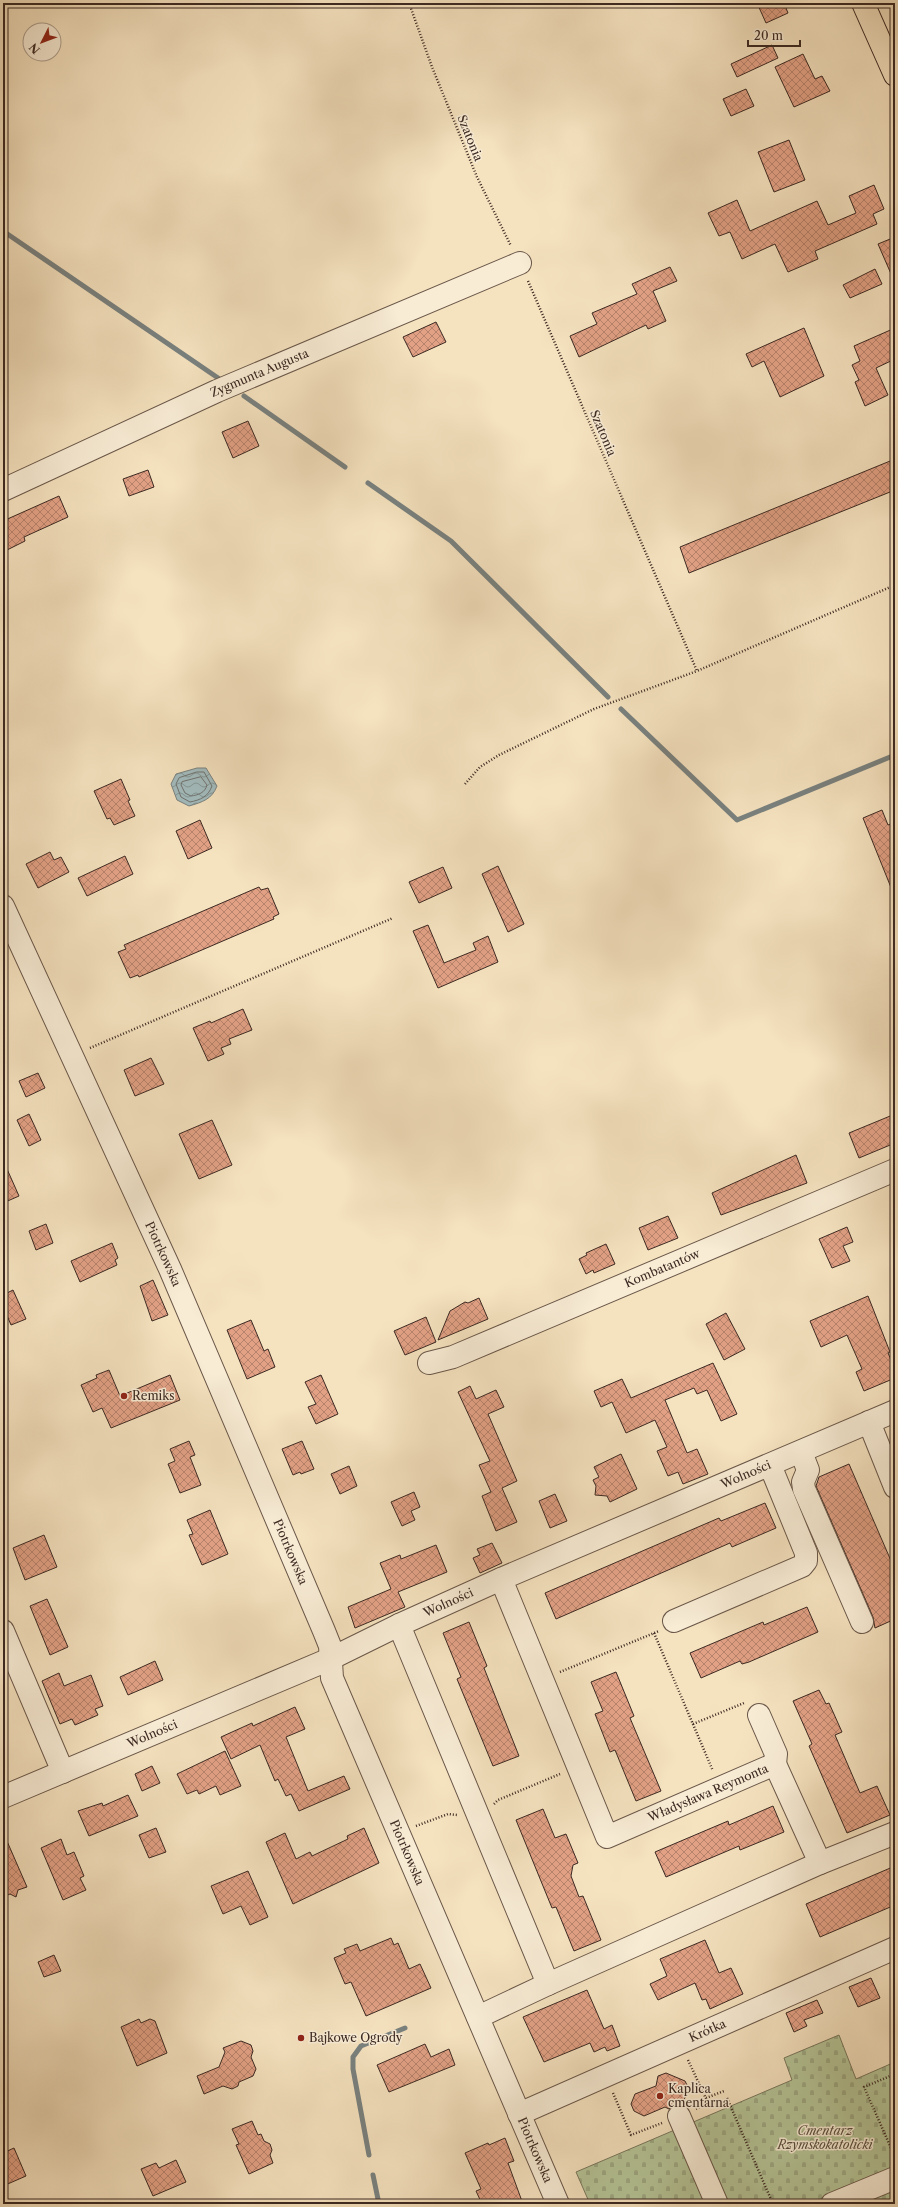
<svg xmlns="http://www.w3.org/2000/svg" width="898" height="2207" font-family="'Libre Caslon Text',serif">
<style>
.cemetery{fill:url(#cemetery-stones);stroke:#78765c}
.water{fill:url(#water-waves);stroke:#79817f}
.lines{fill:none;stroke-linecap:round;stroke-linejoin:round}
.shore{stroke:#6f7270;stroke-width:1}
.stream{stroke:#79817f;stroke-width:5}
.building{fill:url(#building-cross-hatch);stroke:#3c2922}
.minor-casing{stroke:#6a5749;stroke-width:24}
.major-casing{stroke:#3c2922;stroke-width:24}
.path{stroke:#3c2922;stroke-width:2.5;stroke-dasharray:1 2;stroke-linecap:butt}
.minor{stroke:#f8ecd5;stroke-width:22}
.major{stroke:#f5e2bf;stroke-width:22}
.poi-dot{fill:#8f2418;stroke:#f8ecd5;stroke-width:1.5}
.labels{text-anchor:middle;stroke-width:3;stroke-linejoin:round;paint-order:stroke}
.street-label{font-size:12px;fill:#3c2922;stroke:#f8ecd5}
.poi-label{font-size:12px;fill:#3c2922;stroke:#f8ecd5;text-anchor:start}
.park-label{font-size:12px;font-style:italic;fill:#5a503f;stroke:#f8ecd5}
</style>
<defs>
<pattern id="cemetery-stones" width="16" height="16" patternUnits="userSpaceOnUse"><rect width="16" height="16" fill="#b5c497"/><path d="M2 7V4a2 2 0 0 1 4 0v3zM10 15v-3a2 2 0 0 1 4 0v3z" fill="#9da882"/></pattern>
<pattern id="water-waves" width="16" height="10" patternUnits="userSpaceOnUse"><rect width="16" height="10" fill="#a2bbbd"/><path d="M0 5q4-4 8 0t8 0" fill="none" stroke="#859899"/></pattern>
<pattern id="building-cross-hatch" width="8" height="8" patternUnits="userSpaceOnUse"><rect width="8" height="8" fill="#e2a185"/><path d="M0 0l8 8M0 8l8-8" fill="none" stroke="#b8836c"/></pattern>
</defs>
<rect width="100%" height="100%" fill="#f5e2bf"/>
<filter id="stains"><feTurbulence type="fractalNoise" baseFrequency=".005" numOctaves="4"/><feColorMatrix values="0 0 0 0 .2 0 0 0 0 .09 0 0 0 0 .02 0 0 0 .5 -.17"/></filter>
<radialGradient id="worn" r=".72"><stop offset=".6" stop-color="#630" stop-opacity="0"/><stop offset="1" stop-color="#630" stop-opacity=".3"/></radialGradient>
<path class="cemetery" d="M839,2035L856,2079L895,2062V2204H590L576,2172L792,2080L784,2058Z"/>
<path class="water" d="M197,768H206L217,786C212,799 203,802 189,806L177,800L171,784L176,774Z"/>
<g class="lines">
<g class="shore">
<path d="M197,772H204L212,786C208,797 200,800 190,802L181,797L176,784L179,778Z"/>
<path d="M201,777L207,785C205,793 198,795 191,796L185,793L181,785L182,782Z"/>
</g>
<g class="stream">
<path d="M3,231L221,380"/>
<path d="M244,396L345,467"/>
<path d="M368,483L451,541L608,697"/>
<path d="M621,709L737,820L895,755"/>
<path d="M369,2155L353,2069V2057L361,2046L405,2028"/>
<path d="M373,2175L379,2204"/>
</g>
</g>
<g class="building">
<path d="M757,3H784L788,13L766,23Z"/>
<path d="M772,45L778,58L737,77L731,64Z"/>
<path d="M803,54L815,79L822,76L830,91L794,107L775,67Z"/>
<path d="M746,89L754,106L731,116L723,99Z"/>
<path d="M789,140L805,180L774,192L758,152Z"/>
<path d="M874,185L884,209L873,214L877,224L815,251L818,259L788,272L775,244L742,259L730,232L719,236L708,213L737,200L750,231L817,201L828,225L856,213L849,196Z"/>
<path d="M895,237V283L878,244Z"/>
<path d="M670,267L677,281L653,291L666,321L648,329L646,325L579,357L570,336L597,324L592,313L637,294L632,284Z"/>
<path d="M875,269L882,284L850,298L843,285Z"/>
<path d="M436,322L446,342L413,357L403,337Z"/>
<path d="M804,328L824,376L780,397L764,361L752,367L746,354Z"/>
<path d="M895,328V359L876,368L888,395L865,406L855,382L859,380L852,365L860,361L854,346Z"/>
<path d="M248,421L259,446L233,458L222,432Z"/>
<path d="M895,459V490L689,573L680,547Z"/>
<path d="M148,470L154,487L129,496L123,479Z"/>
<path d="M59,496L68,517L24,537L25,541L3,552V521Z"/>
<path d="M121,779L130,800L128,801L135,816L114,825L110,818L107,819L94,791Z"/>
<path d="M882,810L888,825L895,822L894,895L863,818Z"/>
<path d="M200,820L212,848L188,859L176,831Z"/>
<path d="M50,852L54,860L61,857L69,872L38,888L26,864Z"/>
<path d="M125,856L133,874L87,896L78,878Z"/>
<path d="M498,866L524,924L508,932L482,874Z"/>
<path d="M443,867L452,888L419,903L409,882Z"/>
<path d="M259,887L261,890L268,888L279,914L273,917L274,919L139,977L138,975L130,978L118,952L126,949L124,945Z"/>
<path d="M428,925L444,963L476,950L473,943L488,936L498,962L438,988L413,931Z"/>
<path d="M243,1009L252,1030L229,1039L231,1044L221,1048L224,1054L208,1061L193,1028L210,1021L211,1023Z"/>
<path d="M151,1058L164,1084L135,1096L124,1070Z"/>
<path d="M38,1073L45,1088L26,1097L19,1081Z"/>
<path d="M29,1114L41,1140L29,1146L17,1120Z"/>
<path d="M895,1114V1143L859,1158L849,1133Z"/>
<path d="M212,1120L232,1165L199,1179L179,1134Z"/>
<path d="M796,1155L807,1183L721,1215L712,1193Z"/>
<path d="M3,1160L19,1196L3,1203Z"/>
<path d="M668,1216L678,1238L648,1250L639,1228Z"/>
<path d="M46,1224L53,1243L36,1250L29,1231Z"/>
<path d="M847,1227L853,1242L843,1246L850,1261L832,1268L819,1239Z"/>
<path d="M112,1243L118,1258L115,1260L117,1265L80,1282L71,1261Z"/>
<path d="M606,1244L615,1264L594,1273L593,1270L586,1274L579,1259L587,1255L586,1253Z"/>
<path d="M153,1280L168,1315L152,1321L140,1286Z"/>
<path d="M13,1290L26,1319L11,1325L3,1306V1295Z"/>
<path d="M868,1296L890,1352L888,1353L895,1369V1378L864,1391L856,1372L862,1369L847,1335L821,1347L810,1321Z"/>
<path d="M479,1298L488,1319L438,1340L450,1311L465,1302L468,1303Z"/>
<path d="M726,1313L745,1349L724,1360L706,1324Z"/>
<path d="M426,1317L436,1342L405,1355L394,1331Z"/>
<path d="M251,1320L264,1351L268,1349L275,1367L247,1379L227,1330Z"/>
<path d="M713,1363L737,1414L721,1421L707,1390L697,1394L694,1388L665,1400L687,1453L697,1449L708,1474L683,1484L678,1472L668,1476L657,1451L667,1447L655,1420L626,1433L612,1402L601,1407L594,1391L622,1379L631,1398Z"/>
<path d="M109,1370L120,1396L170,1375L180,1400L111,1428L102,1408L93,1412L81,1385L97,1378L96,1375Z"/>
<path d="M321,1375L338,1414L316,1424L308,1407L316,1404L305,1382Z"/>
<path d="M470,1386L476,1399L496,1390L504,1407L488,1414L517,1481L502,1488L517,1522L496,1531L482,1496L491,1492L479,1465L490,1461L458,1392Z"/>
<path d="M189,1441L195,1455L190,1457L201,1485L180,1493L168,1464L175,1461L170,1449Z"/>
<path d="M302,1441L314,1469L301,1474L300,1472L293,1475L282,1449Z"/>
<path d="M621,1454L637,1489L610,1502L607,1496L595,1495L596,1486L593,1480L599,1477L594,1467Z"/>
<path d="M849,1464L895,1570V1619L875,1628L873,1617L816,1486L819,1477Z"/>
<path d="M349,1466L357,1486L340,1494L331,1474Z"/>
<path d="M414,1492L420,1507L411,1511L415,1520L402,1526L391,1502Z"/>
<path d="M555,1494L567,1521L550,1528L539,1501Z"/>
<path d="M765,1503L776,1528L732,1547L730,1543L556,1619L545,1593L719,1518L721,1521Z"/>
<path d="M210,1510L228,1554L202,1565L189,1535L193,1534L187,1520Z"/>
<path d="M44,1535L57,1567L25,1580L13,1548Z"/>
<path d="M492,1543L502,1563L480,1573L473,1558L480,1555L477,1549Z"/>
<path d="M436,1545L447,1572L398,1592L405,1607L355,1628L348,1607L391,1589L380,1563L400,1555L401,1559Z"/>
<path d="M47,1599L68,1647L50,1655L30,1606Z"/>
<path d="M807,1607L818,1632L749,1662L742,1664L740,1661L701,1678L690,1653L763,1622L764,1625Z"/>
<path d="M469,1622L487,1666L484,1668L519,1756L493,1766L457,1679L461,1677L443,1633Z"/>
<path d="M155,1661L163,1680L128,1695L120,1677Z"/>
<path d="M616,1672L634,1716L630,1718L661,1791L636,1801L615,1750L610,1752L595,1714L603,1711L591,1682Z"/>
<path d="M59,1673L64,1686L91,1675L103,1706L95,1709L98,1715L75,1725L72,1719L60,1724L42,1681Z"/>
<path d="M819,1690L826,1704L829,1703L842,1732L835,1735L860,1793L877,1786L890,1815L847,1833L809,1746L812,1744L793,1701Z"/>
<path d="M295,1707L305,1729L286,1737L308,1791L344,1776L350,1789L299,1811L291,1794L286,1796L278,1779L275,1781L260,1745L231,1759L221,1737L252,1723L253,1726Z"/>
<path d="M225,1751L241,1786L220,1795L216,1786L199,1794L197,1790L187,1794L177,1774Z"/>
<path d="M152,1766L160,1783L142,1791L135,1774Z"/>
<path d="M128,1795L138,1816L89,1836L78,1811L102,1803L103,1806Z"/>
<path d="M773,1806L784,1832L740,1850L739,1846L666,1877L655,1852L728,1821L729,1825Z"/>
<path d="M543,1809L555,1838L566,1834L578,1863L573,1865L571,1876L579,1897L583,1896L601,1940L574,1951L556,1907L552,1908L516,1820Z"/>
<path d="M156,1828L166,1852L149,1858L139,1835Z"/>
<path d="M364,1828L379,1863L293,1904L266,1842L285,1833L296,1859L310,1852L312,1856L348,1839L347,1836Z"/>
<path d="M3,1832L27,1887L18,1890L16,1897L10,1894L3,1897Z"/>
<path d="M61,1839L67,1855L74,1852L84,1876L80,1878L86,1890L63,1900L41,1848Z"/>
<path d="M895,1866V1905L820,1937L806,1904Z"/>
<path d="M248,1871L268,1917L250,1925L241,1906L223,1914L211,1886Z"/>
<path d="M391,1938L394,1945L398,1943L409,1969L420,1964L431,1988L366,2016L351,1982L345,1984L334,1958L346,1953L344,1949L357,1944L360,1951Z"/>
<path d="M705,1940L719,1973L731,1968L743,1994L710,2009L706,1999L702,2000L695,1983L658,2000L650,1984L667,1976L660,1959Z"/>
<path d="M54,1955L61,1971L44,1977L38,1962Z"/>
<path d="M871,1978L880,1998L858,2007L849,1987Z"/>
<path d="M587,1990L604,2029L612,2025L620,2046L607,2051L605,2047L594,2052L590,2043L544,2062L523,2017Z"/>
<path d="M817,2000L823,2013L804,2020L807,2026L794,2032L786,2013Z"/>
<path d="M139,2019L141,2023L150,2019L155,2021L167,2053L137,2066L121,2027Z"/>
<path d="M241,2041L251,2045L253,2051L251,2057L256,2069L253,2076L239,2082L238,2086L232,2089L223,2086L204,2094L197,2076L219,2067L225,2052L223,2048Z"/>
<path d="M425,2044L431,2057L449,2049L455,2065L389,2092L377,2065Z"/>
<path d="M666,2073L685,2081L689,2089L682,2104H674L669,2109L665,2107L644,2116L634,2111L631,2104L635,2094L656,2086L658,2076Z"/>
<path d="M252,2121L258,2135L261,2134L264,2141L270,2144L272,2150L270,2155L273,2163L249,2174L236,2145L239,2144L232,2129Z"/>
<path d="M505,2138L514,2161L508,2163L523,2204H482L476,2191L481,2189L465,2153L488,2143L489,2145Z"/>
<path d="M14,2148L26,2176L3,2186V2153Z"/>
<path d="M176,2160L186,2182L153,2196L141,2169L156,2163L159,2168Z"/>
</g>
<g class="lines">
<defs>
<g id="minor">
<path id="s1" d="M3,490L217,391L520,263"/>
<path id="s2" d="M3,906L170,1269L324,1631L330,1646L332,1678L558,2204"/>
<path id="s3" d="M429,1363L453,1357L895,1170"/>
<path d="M869,1422L895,1487"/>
<path d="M801,1452L808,1470L803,1482L804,1489L862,1622"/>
<path d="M674,1621L802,1566L806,1561V1553L770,1465"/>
<path d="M399,1625L548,1984"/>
<path d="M3,1631L63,1772"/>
<path d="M759,1715L776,1754L775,1764"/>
<path id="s4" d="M3,1797L330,1659L399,1625L501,1579L895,1411"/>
<path d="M820,1863L895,1833"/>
<path d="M478,2017L548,1984L820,1863L775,1764L607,1837L501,1579"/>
<path id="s5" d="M519,2114L895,1948"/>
<path d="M679,2116L717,2204"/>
<path d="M832,2204L895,2178"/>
</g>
<path id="major" d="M863,3L895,75"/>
</defs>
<use href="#minor" class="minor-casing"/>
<use href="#major" class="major-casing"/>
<g class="path">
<path d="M409,3L432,67L477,177L511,246"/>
<path d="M528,281L697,671L895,585"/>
<path d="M465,784L480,767L499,755L594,709L697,671"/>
<path d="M90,1048L393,918"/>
<path d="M654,1633L713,1771"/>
<path d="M560,1672L659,1631"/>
<path d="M693,1724L744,1703"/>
<path d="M494,1804L498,1800L560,1774"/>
<path d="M416,1826L448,1814L457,1815"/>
<path d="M688,2060L708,2103L696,2109"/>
<path d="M895,2074L864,2087L895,2157"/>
<path d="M613,2093L631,2135L662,2123"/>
<path d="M706,2098L724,2091"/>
<path d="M727,2098L773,2204"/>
</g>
<use href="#minor" class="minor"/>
<use href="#major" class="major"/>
</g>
<g class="poi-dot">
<circle cx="124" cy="1396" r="4"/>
<circle cx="301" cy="2038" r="4"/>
<circle cx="660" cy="2096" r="4"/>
</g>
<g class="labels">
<g class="street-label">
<text transform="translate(470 138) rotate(68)" y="4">Szatonia</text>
<text dy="4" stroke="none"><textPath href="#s1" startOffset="282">Zygmunta Augusta</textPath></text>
<text transform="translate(603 433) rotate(67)" y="4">Szatonia</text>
<text dy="4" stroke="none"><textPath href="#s2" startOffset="383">Piotrkowska</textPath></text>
<text dy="4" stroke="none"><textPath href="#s3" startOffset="252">Kombatantów</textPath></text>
<text dy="4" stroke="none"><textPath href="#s4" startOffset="810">Wolności</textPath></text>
<text dy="4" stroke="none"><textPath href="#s2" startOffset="707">Piotrkowska</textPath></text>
<text dy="4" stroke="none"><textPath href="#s4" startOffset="486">Wolności</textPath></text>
<text dy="4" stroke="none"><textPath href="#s4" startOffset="162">Wolności</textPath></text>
<text transform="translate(708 1793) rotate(-23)" y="4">Władysława Reymonta</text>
<text dy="4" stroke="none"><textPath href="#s2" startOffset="1031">Piotrkowska</textPath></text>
<text dy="4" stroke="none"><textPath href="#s5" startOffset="206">Krótka</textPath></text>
<text dy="4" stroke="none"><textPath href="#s2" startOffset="1355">Piotrkowska</textPath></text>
</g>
<g class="poi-label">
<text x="132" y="1400">Remiks</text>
<text x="309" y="2042">Bajkowe Ogrody</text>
<text x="668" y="2093">Kaplica<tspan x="668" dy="14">cmentarna</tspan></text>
</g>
<g class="park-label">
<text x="825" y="2135">Cmentarz<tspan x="825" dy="14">Rzymskokatolicki</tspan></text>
</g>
</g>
<rect width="898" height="2207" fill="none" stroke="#f5e2bf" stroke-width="16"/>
<rect x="4" y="4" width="890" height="2199" fill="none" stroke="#3c2922" stroke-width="2"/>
<rect x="8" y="8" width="882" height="2191" fill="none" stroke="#3c2922"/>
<g transform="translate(42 42) rotate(228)"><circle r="19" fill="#f8ecd5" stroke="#ad9e8d"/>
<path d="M0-3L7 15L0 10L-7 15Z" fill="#8f2418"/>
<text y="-6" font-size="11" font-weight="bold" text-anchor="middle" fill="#3c2922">N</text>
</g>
<path d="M748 40v6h52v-6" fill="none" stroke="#3c2922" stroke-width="2"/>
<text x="754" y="40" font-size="12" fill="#3c2922" stroke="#f8ecd5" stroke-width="3" paint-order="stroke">20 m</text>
<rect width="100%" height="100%" filter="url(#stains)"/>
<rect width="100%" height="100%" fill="url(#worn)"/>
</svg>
